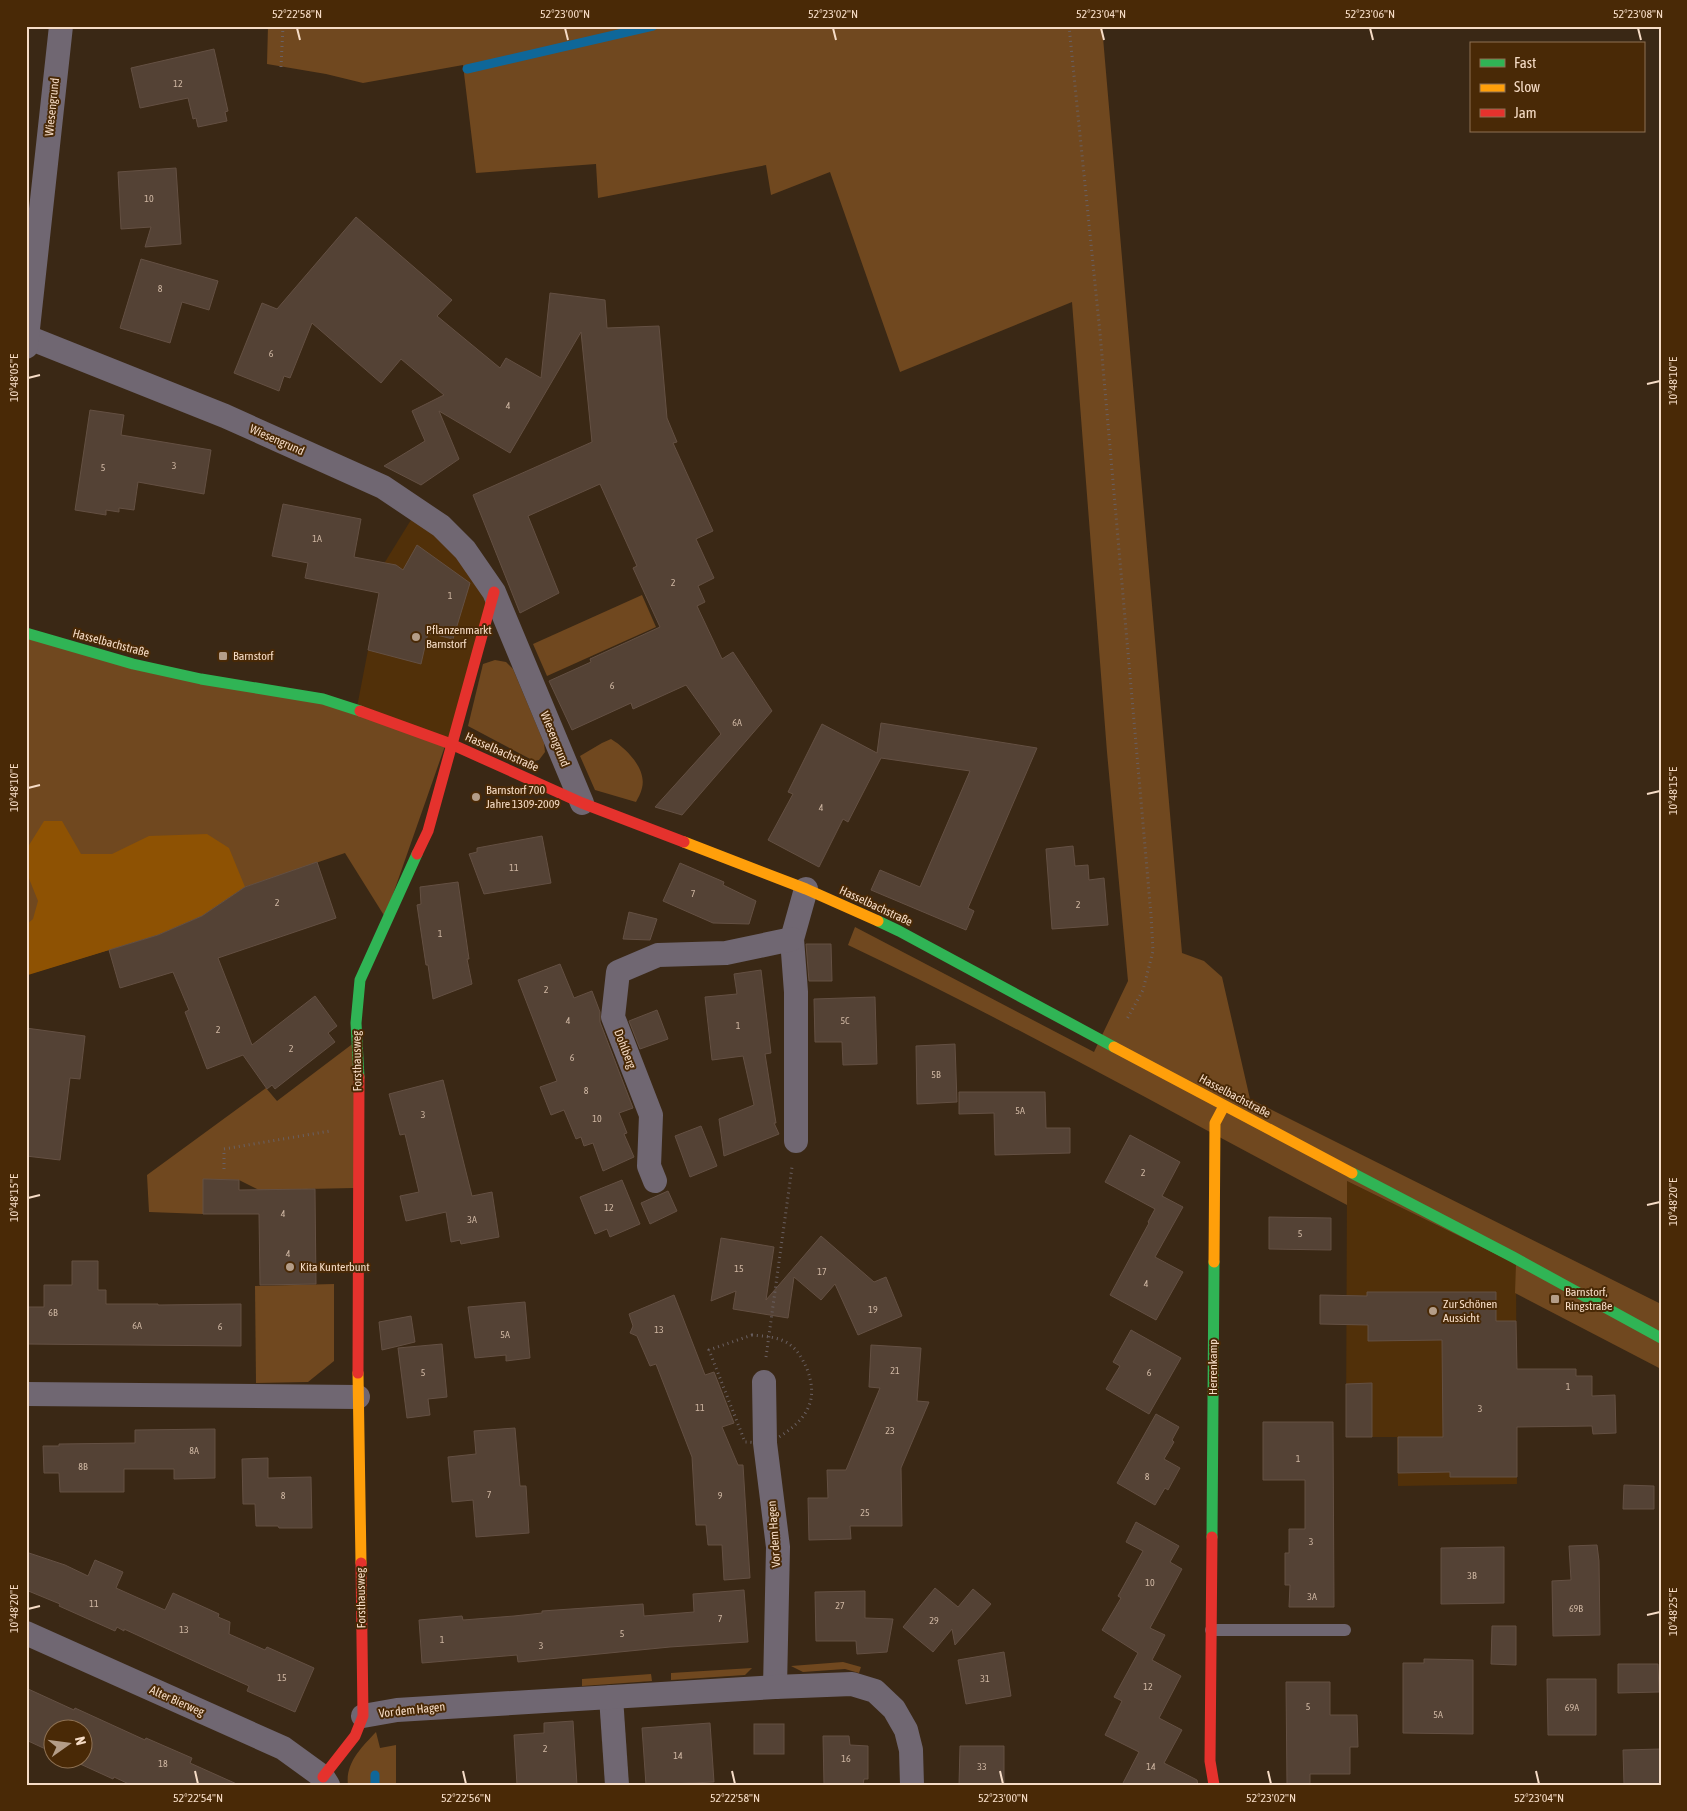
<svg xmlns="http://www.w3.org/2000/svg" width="1687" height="1811" font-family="'Asap Condensed',sans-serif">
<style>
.built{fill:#513009}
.green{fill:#70481f}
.forest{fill:#8e5203}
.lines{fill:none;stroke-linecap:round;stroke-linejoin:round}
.stream{stroke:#0f6799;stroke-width:9}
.building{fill:#544235;stroke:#645043}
.path{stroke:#6a6062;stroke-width:3;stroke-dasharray:1 4;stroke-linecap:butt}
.lane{stroke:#706772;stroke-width:12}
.street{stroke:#706772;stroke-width:24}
.fast{stroke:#30b455;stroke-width:11}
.slow{stroke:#ff9f0a;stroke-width:11}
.jam{stroke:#e5322d;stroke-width:11}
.ticks{fill:none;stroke:#f6dcc6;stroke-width:2}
.poi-dot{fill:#b49d88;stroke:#492906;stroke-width:2}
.labels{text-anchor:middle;stroke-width:4;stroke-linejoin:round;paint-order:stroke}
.number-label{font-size:10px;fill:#ceb6a2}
.street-label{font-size:12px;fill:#f6dcc6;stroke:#492906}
.poi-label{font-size:12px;fill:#f6dcc6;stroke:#492906;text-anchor:start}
.neatline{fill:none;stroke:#f6dcc6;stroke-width:2}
.ticks-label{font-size:12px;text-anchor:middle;fill:#f6dcc6}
</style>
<rect width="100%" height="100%" fill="#3a2815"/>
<g class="built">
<path d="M414,515L435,528L490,595L450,740L357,707L385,562Z"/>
<path d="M1347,1181L1516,1264L1517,1484L1398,1486L1397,1437H1346Z"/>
</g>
<g class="green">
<path d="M268,26H1102L1182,953L1204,961L1222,977L1250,1099L1661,1304V1369L1515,1293L1516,1264L1347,1181V1205C1181,1118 1017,1025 848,945L855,927L1094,1052L1128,981L1107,752L1072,302L900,372L830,172L771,195L766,165L598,198L596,164L476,173L463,65L363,83L326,74L267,64Z"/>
<path d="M642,595L656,627L547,676L533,644Z"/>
<path d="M26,637L322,701L445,746L385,917L345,853L245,887L202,916L158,935L26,975Z"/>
<path d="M495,660L506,662L513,669L544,743L545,752L539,760L534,761L468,726L483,664Z"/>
<path d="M611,739C626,748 647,769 642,788C641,793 638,798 636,802L595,790L580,756L602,743Z"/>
<path d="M355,1042L354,1188L259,1190L239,1180L203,1179V1214L149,1212L147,1175L266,1088L277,1101Z"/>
<path d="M334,1284V1361L308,1382L256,1383L255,1286Z"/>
<path d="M843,1662L861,1667L859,1673L845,1669L803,1672L791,1666Z"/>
<path d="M752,1668L745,1675L671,1680V1673Z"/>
<path d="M651,1674L652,1681L582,1686V1679Z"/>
<path d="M376,1732L380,1748L396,1745V1785H348C345,1763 362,1747 376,1732Z"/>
</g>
<path class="forest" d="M44,821H62L81,854H112L149,836L207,834L229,848L245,887L202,916L158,935L28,975L26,971V925L33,919L38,901L26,871V850Z"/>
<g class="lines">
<g class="stream">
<path d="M467,69L653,26"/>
<path d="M375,1775V1785"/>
</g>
</g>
<g class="building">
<path d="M214,49L228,111L225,112L227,121L198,127L196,118L193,119L188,98L140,108L131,68Z"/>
<path d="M176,168L181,244L145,247L151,227L121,229L118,172Z"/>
<path d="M356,217L452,300L437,316L500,368L506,358L541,378L550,293L605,300L607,328L659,326L667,418L677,442L673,443L713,531L696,539L714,578L698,586L705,602L697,606L722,659L733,652L772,711L682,815L655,807L721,734L686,685L633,709L631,703L572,730L549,681L591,662L590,659L660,627L633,568L637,566L600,484L528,516L559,593L520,613L473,495L592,442L581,332L510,453L439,411L459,459L421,485L384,466L425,441L412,411L444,395L401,359L381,383L312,323L290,378L284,376L279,391L234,373L262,303L277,309Z"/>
<path d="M141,259L218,281L209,310L182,302L170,343L120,328Z"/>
<path d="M90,410L124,415L121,435L211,450L204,494L138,482L134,510L119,508V512L106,510V515L75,510Z"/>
<path d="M283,504L361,519L354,557L396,565L403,570L417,545L470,583L453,639L428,633L421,664L368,650L379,593L305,578L308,563L272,556Z"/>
<path d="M881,723L1037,748L968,908L974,911L966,930L871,890L880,870L920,887L970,771L881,758L848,822L843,819L819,867L768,840L793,794L788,792L822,724L877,753Z"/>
<path d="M542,836L551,883L484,894L469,854L477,852V848Z"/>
<path d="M1073,846L1075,866L1088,865L1089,880L1104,878L1108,925L1052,929L1046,849Z"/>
<path d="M317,862L336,918L218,958L252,1045L315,996L337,1026L328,1033L335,1042L275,1089L272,1085L267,1089L243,1055L207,1069L185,1012L189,1010L173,972L120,988L109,950L158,935L202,916L245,887Z"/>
<path d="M680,863L724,882L723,885L756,901L749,924L713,923L663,901Z"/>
<path d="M458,882L469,959H467L472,984L433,999L428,965H426L417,905L421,904L420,887Z"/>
<path d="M629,912L657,919L650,940L623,939Z"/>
<path d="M806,944H831L832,981H809Z"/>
<path d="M560,964L574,998L592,991L600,1012V1022L633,1108L619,1113L627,1133L624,1134L634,1157L603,1171L593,1143L584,1146L581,1137L576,1139L564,1110L551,1115L540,1087L557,1081L518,980Z"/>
<path d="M761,970L771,1053L765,1054L776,1123H774L779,1134L724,1156L719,1119L754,1105L743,1056L712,1060L705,997L737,994L734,974Z"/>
<path d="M875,997L877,1064L843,1065L842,1042H815L814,999Z"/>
<path d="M657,1010L668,1039L640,1049L629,1021Z"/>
<path d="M26,1028L85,1036L80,1079L70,1078L60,1160L26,1156Z"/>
<path d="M955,1044L957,1102L917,1104L916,1046Z"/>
<path d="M443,1080L472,1196L492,1192L499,1237L461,1244L460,1240L451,1242L446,1212L406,1221L400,1196L419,1192L405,1134L400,1135L389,1094Z"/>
<path d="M959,1092H1045L1046,1128H1070V1153L995,1155L994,1113L959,1114Z"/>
<path d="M701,1126L717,1166L690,1177L675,1136Z"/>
<path d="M1130,1135L1180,1162L1162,1196L1183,1207L1155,1257L1183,1272L1156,1320L1110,1295L1149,1223L1148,1222L1155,1209L1105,1182Z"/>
<path d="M203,1179L239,1180V1190L315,1189L316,1284L260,1285L259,1214H203Z"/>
<path d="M622,1180L640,1224L610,1237L607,1229L595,1234L580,1197Z"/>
<path d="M668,1191L677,1211L650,1224L641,1203Z"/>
<path d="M1269,1217L1331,1218V1250L1269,1249Z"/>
<path d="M821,1236L874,1282L886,1277L902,1316L858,1335L835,1284L821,1300L794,1277L788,1318L733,1309L736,1291L711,1301L721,1238L774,1247L766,1300Z"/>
<path d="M72,1261H98V1290H106V1304H158V1305L241,1304V1346L26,1344V1307H44V1285H72Z"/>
<path d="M1367,1292H1496V1321H1516L1517,1369H1576V1376H1592V1396L1615,1395L1616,1433L1593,1434L1592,1426L1517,1427V1477H1450V1472L1398,1473V1437H1443L1442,1340L1368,1341V1325L1320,1324V1295L1367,1296Z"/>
<path d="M674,1295L705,1375L714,1372L734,1423L722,1427L738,1465H743L750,1578L724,1580L722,1545H708L706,1525H696L692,1457L656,1364L650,1366L637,1336L630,1333L633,1326L629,1314Z"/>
<path d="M525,1302L530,1358L506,1361V1355L475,1358L468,1307Z"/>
<path d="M411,1316L415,1342L382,1350L379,1322Z"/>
<path d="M1131,1330L1181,1358L1149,1414L1106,1389L1120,1366L1113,1362Z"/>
<path d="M442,1344L447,1397L428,1399L430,1415L407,1418L398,1348Z"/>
<path d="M871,1345L921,1348L917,1401L929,1402L901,1468L902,1526H850L851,1539L809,1540L808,1498H828L827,1470H846L880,1388L869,1387Z"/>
<path d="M1372,1383V1437H1346V1384Z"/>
<path d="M1156,1414L1179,1427L1172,1440L1174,1442L1164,1459L1180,1468L1168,1490L1165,1488L1155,1505L1117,1483Z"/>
<path d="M1263,1422H1333L1334,1607H1289L1290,1585H1285V1553H1289V1529H1305V1480H1263Z"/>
<path d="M515,1428L520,1486H526L529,1533L476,1537L473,1500L452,1502L448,1457L476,1454L474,1431Z"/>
<path d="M215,1429V1478L174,1479V1469H124V1492H60L59,1473H44L43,1446H59V1444L135,1443V1430Z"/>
<path d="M268,1458V1478L311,1477L312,1528H279L278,1526H256L255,1504H243L242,1459Z"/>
<path d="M1624,1485L1654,1486V1509H1623Z"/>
<path d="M1136,1522L1179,1546L1170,1562L1182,1569L1150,1628L1165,1635L1152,1660L1181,1676L1159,1718L1182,1730L1164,1763L1197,1780L1198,1785H1122L1139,1752L1105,1735L1122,1701L1114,1697L1138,1653L1102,1630L1121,1598L1118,1596L1143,1551L1126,1542Z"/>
<path d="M1597,1545L1599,1561L1600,1635L1553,1636L1552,1581L1571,1580L1569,1546Z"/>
<path d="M1504,1547V1603L1441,1604V1548Z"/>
<path d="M26,1552L65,1565L88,1576L95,1560L123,1572L116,1588L165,1610L173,1593L219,1614L218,1617L230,1622L229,1634L265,1650L267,1647L314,1668L295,1712L247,1691L249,1686L209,1668L124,1629V1631L117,1627L115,1631L59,1606L60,1604L26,1590Z"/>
<path d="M935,1588L958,1607L973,1589L991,1604L955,1645L952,1629L933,1652L903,1627Z"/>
<path d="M744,1590L748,1642L670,1647L518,1662L517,1655L422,1663L419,1620L462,1616L463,1620L514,1616L542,1613V1611L643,1604L644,1616L694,1612L693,1594Z"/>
<path d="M865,1591V1618L893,1619L887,1652L857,1654L856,1641H816L815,1592Z"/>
<path d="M1492,1626H1516V1665L1491,1664Z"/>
<path d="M1004,1652L1011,1696L966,1704L958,1660Z"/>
<path d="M1424,1659L1473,1660V1734L1403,1733V1663H1424Z"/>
<path d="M1618,1664H1658L1659,1692L1618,1693Z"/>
<path d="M1547,1679H1596V1735H1548Z"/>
<path d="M1286,1682H1330V1715H1357L1358,1747H1350V1774H1310V1785H1287Z"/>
<path d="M26,1688L74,1710L75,1708L145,1740L146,1738L192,1758L190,1763L239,1785H131L114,1777L113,1779L67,1758H82V1728H52V1752L26,1740Z"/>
<path d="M573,1721L577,1785H517L514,1735L544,1733V1723Z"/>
<path d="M710,1723L714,1782L646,1785L642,1728Z"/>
<rect x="754" y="1724" width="30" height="30"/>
<path d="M823,1736H849L850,1745L868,1746V1779H864L863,1785H824Z"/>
<path d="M960,1746H1004V1785H959Z"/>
<path d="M1661,1749V1785H1624L1623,1750Z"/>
</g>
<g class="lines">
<g class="path">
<path d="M1069,26L1100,333L1151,915L1153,951L1143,990L1126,1021"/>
<path d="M281,67L283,26"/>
<path d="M224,1169V1149L330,1131"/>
<path d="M752,1335C763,1336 780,1337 789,1344C798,1350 803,1360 807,1369C818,1398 809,1416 785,1433C780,1437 772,1441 765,1443C759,1443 751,1442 745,1442L709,1350Z"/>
<path d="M766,1357L792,1167"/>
</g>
<path class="lane" d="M1211,1630H1345"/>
<g class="street">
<path d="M27,337L225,416L383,487L441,526L465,550L494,592L582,803"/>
<path d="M26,347L61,26"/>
<path d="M796,1141V992L792,939L806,889"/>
<path d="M655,1181L649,1166L651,1115L613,1017L618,972L658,955L726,953L792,939"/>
<path d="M764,1382L765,1443L778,1547L775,1687"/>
<path d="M26,1394L358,1397"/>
<path d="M26,1633L283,1748L323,1777L328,1785"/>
<path d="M611,1697L617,1785"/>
<path d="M363,1716L397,1710L775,1687L852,1684L875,1691L894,1709L906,1730L911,1750L912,1785"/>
</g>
<g class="fast">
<path d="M26,633L133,664L201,679L323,699L360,711"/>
<path d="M878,921L899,931L1114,1047"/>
<path d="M359,1077L356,1023L360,980L417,854"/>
<path d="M1352,1173L1513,1257L1661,1338"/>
<path d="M1212,1537L1214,1262"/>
</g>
<g class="slow">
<path d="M684,842L806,889L878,921"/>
<path d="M1114,1047L1352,1173"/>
<path d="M1214,1262L1215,1123L1224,1106"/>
<path d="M358,1373L361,1563"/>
</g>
<g class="jam">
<path d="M360,711L451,744L582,803L684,842"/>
<path d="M417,854L428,831L494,592"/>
<path d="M358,1373L359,1077"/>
<path d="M1212,1537L1210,1761L1214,1785"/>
<path d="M323,1777L355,1736L363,1716L361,1563"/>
</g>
</g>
<path class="ticks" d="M297,28L300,40M565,28L568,40M833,28L836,40M1101,28L1104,40M1370,28L1373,40M1638,28L1641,40M28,378L40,375M1647,384L1660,381M28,788L40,785M1647,794L1660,791M28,1198L40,1195M1647,1205L1660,1202M28,1609L40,1606M1647,1615L1660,1612M195,1771L198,1784M463,1771L466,1784M732,1771L735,1784M1000,1771L1003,1784M1268,1771L1271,1784M1536,1771L1539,1784"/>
<g class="poi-dot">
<circle cx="416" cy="637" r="5"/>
<rect x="218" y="651" width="10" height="10" rx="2.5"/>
<circle cx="476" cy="797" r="5"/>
<circle cx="290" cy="1267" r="5"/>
<rect x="1550" y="1294" width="10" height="10" rx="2.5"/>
<circle cx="1433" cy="1311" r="5"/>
</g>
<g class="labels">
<g class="number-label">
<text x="178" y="87">12</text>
<text x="149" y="202">10</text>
<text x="160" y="292">8</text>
<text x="271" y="357">6</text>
<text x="508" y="409">4</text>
<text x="174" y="469">3</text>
<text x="103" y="471">5</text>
<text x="317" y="542">1A</text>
<text x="673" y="586">2</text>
<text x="450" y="599">1</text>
<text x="612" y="689">6</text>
<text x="737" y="726">6A</text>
<text x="821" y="811">4</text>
<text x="514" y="871">11</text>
<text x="693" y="897">7</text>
<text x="277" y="906">2</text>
<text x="1078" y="908">2</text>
<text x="440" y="937">1</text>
<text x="546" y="993">2</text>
<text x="568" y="1024">4</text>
<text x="845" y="1024">5C</text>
<text x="738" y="1029">1</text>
<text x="218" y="1033">2</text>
<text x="291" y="1052">2</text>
<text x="572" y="1061">6</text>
<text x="936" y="1078">5B</text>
<text x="586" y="1094">8</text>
<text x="1020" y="1114">5A</text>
<text x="423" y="1118">3</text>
<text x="597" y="1122">10</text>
<text x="1143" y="1176">2</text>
<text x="609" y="1211">12</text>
<text x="283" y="1217">4</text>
<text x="472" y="1223">3A</text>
<text x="1300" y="1237">5</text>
<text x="288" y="1257">4</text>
<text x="739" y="1272">15</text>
<text x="822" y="1275">17</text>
<text x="1146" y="1287">4</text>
<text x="873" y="1313">19</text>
<text x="53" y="1316">6B</text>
<text x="137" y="1329">6A</text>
<text x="220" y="1330">6</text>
<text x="659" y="1333">13</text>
<text x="505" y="1338">5A</text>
<text x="895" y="1374">21</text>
<text x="423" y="1376">5</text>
<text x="1149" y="1376">6</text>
<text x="1568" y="1390">1</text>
<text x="700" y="1411">11</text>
<text x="1480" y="1412">3</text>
<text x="890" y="1434">23</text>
<text x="194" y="1454">8A</text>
<text x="1298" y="1462">1</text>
<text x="83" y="1470">8B</text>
<text x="1147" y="1480">8</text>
<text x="489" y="1498">7</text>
<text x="283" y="1499">8</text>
<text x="720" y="1499">9</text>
<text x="865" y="1516">25</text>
<text x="1311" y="1545">3</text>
<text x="1472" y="1579">3B</text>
<text x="1150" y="1586">10</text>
<text x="1312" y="1600">3A</text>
<text x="94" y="1607">11</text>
<text x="840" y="1609">27</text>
<text x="1576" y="1612">69B</text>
<text x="720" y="1622">7</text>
<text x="934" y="1624">29</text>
<text x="184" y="1633">13</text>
<text x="622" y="1637">5</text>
<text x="442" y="1643">1</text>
<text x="541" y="1649">3</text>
<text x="282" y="1681">15</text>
<text x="985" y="1682">31</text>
<text x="1148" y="1690">12</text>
<text x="1308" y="1710">5</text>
<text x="1572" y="1711">69A</text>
<text x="1438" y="1718">5A</text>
<text x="545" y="1752">2</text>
<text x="678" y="1759">14</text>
<text x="846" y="1762">16</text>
<text x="163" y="1767">18</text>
<text x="982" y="1770">33</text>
<text x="1151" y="1770">14</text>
</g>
<g class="street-label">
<text transform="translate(52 107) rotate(-84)" y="4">Wiesengrund</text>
<text transform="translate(277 440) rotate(24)" y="4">Wiesengrund</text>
<text transform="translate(111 643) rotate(15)" y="4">Hasselbachstraße</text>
<text transform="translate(555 739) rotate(68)" y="4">Wiesengrund</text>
<text transform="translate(502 752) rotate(24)" y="4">Hasselbachstraße</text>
<text transform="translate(876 906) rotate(25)" y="4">Hasselbachstraße</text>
<text transform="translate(625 1049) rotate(69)" y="4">Dohlberg</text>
<text transform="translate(357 1061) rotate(-91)" y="4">Forsthausweg</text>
<text transform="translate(1235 1096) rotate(28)" y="4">Hasselbachstraße</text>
<text transform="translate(1213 1367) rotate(-90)" y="4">Herrenkamp</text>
<text transform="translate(774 1534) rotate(-94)" y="4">Vor dem Hagen</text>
<text transform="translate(361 1598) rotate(-91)" y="4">Forsthausweg</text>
<text transform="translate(177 1701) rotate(24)" y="4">Alter Bierweg</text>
<text transform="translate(412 1710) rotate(-6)" y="4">Vor dem Hagen</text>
</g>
<g class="poi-label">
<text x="426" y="634">Pflanzenmarkt<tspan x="426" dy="14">Barnstorf</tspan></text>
<text x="233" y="660">Barnstorf</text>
<text x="486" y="794">Barnstorf 700<tspan x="486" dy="14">Jahre 1309-2009</tspan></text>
<text x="300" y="1271">Kita Kunterbunt</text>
<text x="1565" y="1296">Barnstorf,<tspan x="1565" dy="14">Ringstraße</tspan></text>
<text x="1443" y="1308">Zur Schönen<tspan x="1443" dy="14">Aussicht</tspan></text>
</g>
</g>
<rect width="1687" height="1811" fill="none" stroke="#492906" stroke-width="55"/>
<rect x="1470" y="42" width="175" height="90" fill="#492906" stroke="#8e7153"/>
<rect x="1480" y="59" width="25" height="8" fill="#30b455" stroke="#8e7153"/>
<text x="1514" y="68" font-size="15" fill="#f6dcc6">Fast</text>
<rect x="1480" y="84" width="25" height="8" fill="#ff9f0a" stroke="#8e7153"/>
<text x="1514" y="92" font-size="15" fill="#f6dcc6">Slow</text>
<rect x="1480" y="109" width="25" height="8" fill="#e5322d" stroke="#8e7153"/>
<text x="1514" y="118" font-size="15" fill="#f6dcc6">Jam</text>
<g transform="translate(68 1744) rotate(76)"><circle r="24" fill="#492906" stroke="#8e7153"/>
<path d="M0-4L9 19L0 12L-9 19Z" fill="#b49d88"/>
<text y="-8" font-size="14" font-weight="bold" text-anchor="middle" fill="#f6dcc6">N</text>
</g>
<rect x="28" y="28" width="1632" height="1756" class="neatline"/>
<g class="ticks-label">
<text x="297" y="18">52°22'58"N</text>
<text x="565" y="18">52°23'00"N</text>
<text x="833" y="18">52°23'02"N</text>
<text x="1101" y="18">52°23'04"N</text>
<text x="1370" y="18">52°23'06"N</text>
<text x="1638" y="18">52°23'08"N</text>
<text transform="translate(14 378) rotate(-90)" y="4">10°48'05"E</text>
<text transform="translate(1673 381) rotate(-90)" y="4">10°48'10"E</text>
<text transform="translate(14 788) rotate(-90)" y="4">10°48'10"E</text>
<text transform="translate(1673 791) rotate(-90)" y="4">10°48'15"E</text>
<text transform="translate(14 1198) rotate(-90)" y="4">10°48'15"E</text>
<text transform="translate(1673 1202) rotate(-90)" y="4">10°48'20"E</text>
<text transform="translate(14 1609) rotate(-90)" y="4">10°48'20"E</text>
<text transform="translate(1673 1612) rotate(-90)" y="4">10°48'25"E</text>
<text x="198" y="1802">52°22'54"N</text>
<text x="466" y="1802">52°22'56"N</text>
<text x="735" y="1802">52°22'58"N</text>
<text x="1003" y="1802">52°23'00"N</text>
<text x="1271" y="1802">52°23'02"N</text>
<text x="1539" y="1802">52°23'04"N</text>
</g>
</svg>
